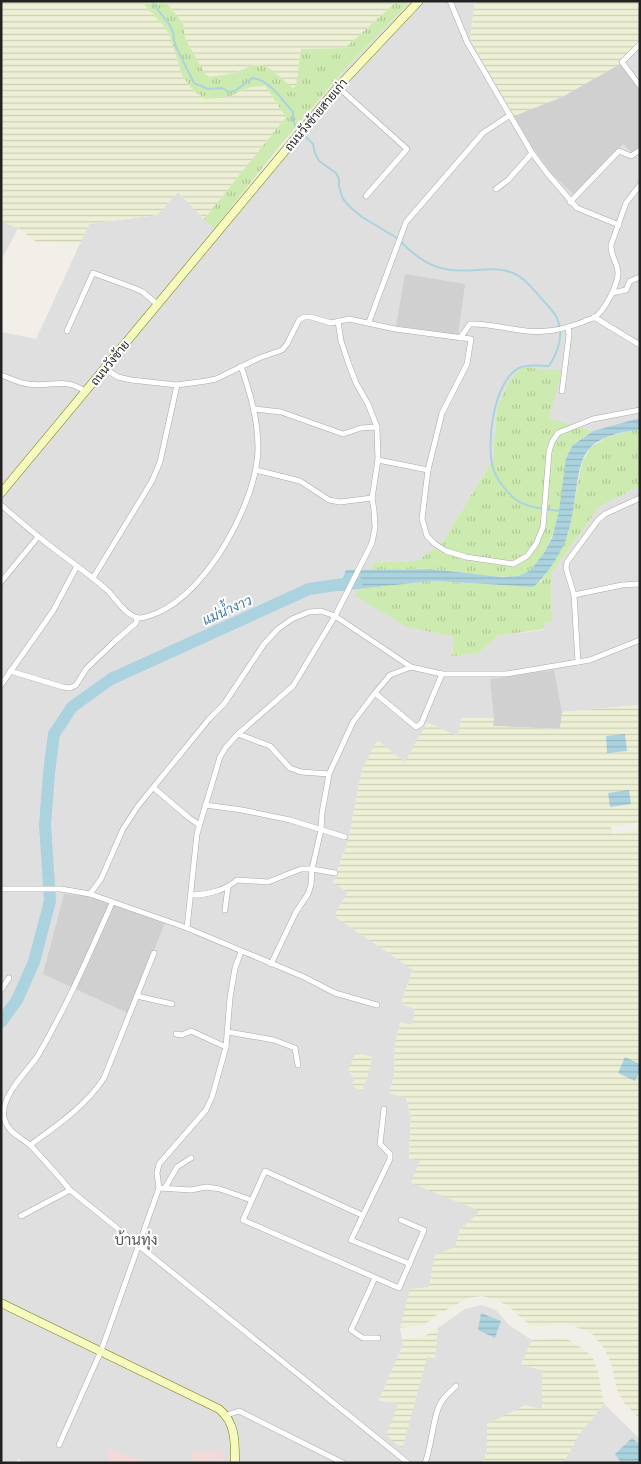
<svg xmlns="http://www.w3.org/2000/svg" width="641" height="1464" font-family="'Titillium Web',Sarabun,sans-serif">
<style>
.residential{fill:#e0dfdf;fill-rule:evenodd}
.commercial{fill:#f2dad9}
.religious{fill:#d0d0d0}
.farmland{fill:url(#farmland-rules)}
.grass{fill:url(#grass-tufts)}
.water{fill:url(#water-rules)}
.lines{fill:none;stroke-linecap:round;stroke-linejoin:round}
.stream{stroke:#aad3df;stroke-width:2}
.river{stroke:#aad3df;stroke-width:12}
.street-casing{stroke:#a9a9a9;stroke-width:6}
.secondary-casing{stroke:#707d05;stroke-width:9}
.street{stroke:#fff;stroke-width:5}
.secondary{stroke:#f7fabf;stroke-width:8}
.labels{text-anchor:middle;stroke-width:4;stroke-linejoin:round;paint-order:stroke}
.street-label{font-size:12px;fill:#222;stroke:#fff}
.water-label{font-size:14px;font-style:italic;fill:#4a7aab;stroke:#fff}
.quarter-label{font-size:15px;fill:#555;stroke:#fff}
</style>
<defs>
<pattern id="farmland-rules" width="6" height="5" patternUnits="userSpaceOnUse" patternTransform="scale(1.25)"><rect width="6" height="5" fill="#eef0d5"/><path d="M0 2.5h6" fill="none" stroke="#ccceb7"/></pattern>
<pattern id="grass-tufts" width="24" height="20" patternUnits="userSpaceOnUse" patternTransform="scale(1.25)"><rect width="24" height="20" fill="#cdebb0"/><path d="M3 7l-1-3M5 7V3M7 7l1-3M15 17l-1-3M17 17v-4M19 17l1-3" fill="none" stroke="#b0c997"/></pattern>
<pattern id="water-rules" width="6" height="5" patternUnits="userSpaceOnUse" patternTransform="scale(1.25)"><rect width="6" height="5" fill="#aad3df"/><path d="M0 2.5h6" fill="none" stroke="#92b5bf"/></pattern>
</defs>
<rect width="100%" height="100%" fill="#f2efe9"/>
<g class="residential">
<path d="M410,1H475L470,39L619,64L640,41V419L593,431L549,418L497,408L493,459L442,543L417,561L375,562L370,570L407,627L454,637L452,655L479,653L497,636L544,630L543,623L552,622L551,574L599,507L635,488L640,487V705L562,712L560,729L462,718L458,736L405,763L362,770L348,841L333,882L348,892L334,916L413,969L401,1004L415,1009L412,1026L400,1022L395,1044L394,1077L389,1093L406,1098L411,1116L409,1158L420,1160L480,1211L460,1230L455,1247L435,1256L429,1288L400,1328L403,1345L379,1400L398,1404L402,1448L427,1357H435L438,1328L465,1309L482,1305L496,1310L509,1325L532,1340L521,1365L542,1370V1409L487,1424V1450L483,1463H24L18,1459L16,1463H1V332L36,339L89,224L157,215L178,192L214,229L346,68ZM356,1053L372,1057L368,1075L361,1092L352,1084L355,1079Z"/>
<path d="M1,221L18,228L1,261Z"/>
<path d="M604,1404L640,1439V1463H561L566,1458L580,1433Z"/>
</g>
<g class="commercial">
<path d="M223,1449L222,1463H190L191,1453Z"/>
<path d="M108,1450L154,1463H108Z"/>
</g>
<g class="religious">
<path d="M620,64L640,88V146L632,153L623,144L574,195L552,174L533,148L514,116L562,97Z"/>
<path d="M405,274L465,284L458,335L396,326Z"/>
<path d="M554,670L562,712L560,729L493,726L494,718L490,679Z"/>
<path d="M64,894L86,896L165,923L128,1013L43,974Z"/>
</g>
<g class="farmland">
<path d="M1,1H141L162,24L169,34L182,75L228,97L251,87L265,86L286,117L204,219L178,192L157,215L89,224L80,244L37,242L18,228L1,221V194L4,188L1,186Z"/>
<path d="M165,1H397L345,48L301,49L296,85L293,89L273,71L265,66L253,65L235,73L209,78L204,72L185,38L183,23Z"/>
<path d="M475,1H640V41L620,64L562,97L514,116L470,39Z"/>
<path d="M640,705V822L611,827L613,834L640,829V1419L624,1403L617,1390L611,1363L603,1347L592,1334L576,1327L564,1323L542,1327L531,1326L508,1306L497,1300L482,1296L468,1298L437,1315L424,1325L400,1328L410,1289L429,1287L435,1255L455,1247L460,1230L480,1211L411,1183L420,1160L409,1159L411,1116L406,1098L389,1093L394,1077L395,1044L400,1022L412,1025L415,1009L401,1004L413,970L334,916L348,892L333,883L348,841L362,770L377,740L405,762L427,722L457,736L462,718H494L493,726L560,729L562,712Z"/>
<path d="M356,1052L372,1057L368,1075L361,1092L352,1085L355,1079L348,1071Z"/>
<path d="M438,1328L435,1358L427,1357L402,1449L386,1435L398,1404L379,1400L403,1345L402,1339L425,1336Z"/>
<path d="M558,1338L567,1339L585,1350L593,1358L598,1372L604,1404L580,1433L566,1458L561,1463H483L487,1450V1424L525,1405L542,1409V1370L521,1365L532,1340Z"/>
</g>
<g class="grass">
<path d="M141,1H165L183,23L185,38L204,72L209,77L235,73L253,65L265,66L273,71L293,88L296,85L301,49L345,48L397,1H410L346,68L279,147L214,229L204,219L286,117L265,86L251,87L228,97L207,99L193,91L182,75L169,34L162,24Z"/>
<path d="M522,367L562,371L549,418L593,431L573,445C566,478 557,551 530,571C512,584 454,570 431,569C411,568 390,570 370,570L375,562L417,561L442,543L493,459L497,408L510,380Z"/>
<path d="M632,430H640V487L635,488L599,507L551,574L552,622L544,623V629L497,636L479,653L452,656L454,637L407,627L355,596L358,589L433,581L518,586L541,582L568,535L579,476L583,460L590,448L605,438Z"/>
</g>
<g class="water">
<path d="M636,419H640V430C624,431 601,436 590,448C581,457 579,472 577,484C574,500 573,517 568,533C565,547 545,579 533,587L433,581L338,591L346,570L431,569L501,577L518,576L530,571L544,553L552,538L559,511L566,458L573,445L593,431Z"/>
<path d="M625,734L627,751L607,753L606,736Z"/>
<path d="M629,790L631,804L610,807L608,793Z"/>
<path d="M625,1057L640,1064V1071L635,1081L618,1073Z"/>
<path d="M481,1313L501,1321L495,1338L478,1330Z"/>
<path d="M632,1438L640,1445V1463H621L615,1454Z"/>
</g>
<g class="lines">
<g class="stream">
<path d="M151,1L169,24L173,32L174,40L176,47L194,83L208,89L222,88L229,92L235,91L252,78C269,79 282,100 293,112V121L298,130"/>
<path d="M302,133L313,144L315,153L319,161L336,173L339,179V186L343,199L351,208L362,217L397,238"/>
<path d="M401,242C425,266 442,273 477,270C489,269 503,268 515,274C525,278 533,289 540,297C545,303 554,311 557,318C564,334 558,352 549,366C540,366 527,364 519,368C493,381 485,447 494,471C498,481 507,492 515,499C527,508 545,509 560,511"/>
</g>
<path class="river" d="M1,1022L17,1000L34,962L50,901L45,825L49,773L54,734L72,707L111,679L309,589L357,582"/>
<defs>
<g id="street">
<path d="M450,1L467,42L532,153L547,173L577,208L619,225"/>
<path d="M640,44L622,62L640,86"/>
<path d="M338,87L407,149L366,196"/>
<path d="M496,189L508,180L532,153"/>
<path d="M570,202L619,151L631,156L640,150"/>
<path d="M612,293L626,290L630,281L640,277"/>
<path d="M594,317L640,345"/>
<path d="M369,322L406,222L483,133L510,115"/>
<path d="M67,331L93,273L134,288L143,292L158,305"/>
<path d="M460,338L470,324C486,323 503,328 519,330C543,334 561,330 583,322C586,320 591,319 594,318C605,310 616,288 618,275C619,264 610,256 611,245L626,203L640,185"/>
<path d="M105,369L118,377L131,380L177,385L206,381L216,379L259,358L282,350L287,344L299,320L304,317H311L331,323L349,319L395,329L471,339L467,364L442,413L428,470L422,519L427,536L435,544L446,551L466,557L513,564L527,556L536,544L543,527L549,452L552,442L558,433L593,419L640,410"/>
<path d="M1,375C10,378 19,383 28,384C52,388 64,376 86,392"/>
<path d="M562,391L569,335L568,327"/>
<path d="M255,409L281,412L343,434L361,428L377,427"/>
<path d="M378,460L428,470"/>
<path d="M256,470L300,481L329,500L340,502L372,498"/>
<path d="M1,505C14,516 26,527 39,537C62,556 86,571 108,591C116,599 126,616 139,618C145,618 151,615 157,613C207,593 258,500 258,448C258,419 250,393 241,366"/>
<path d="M93,578L152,481L160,462L177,385"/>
<path d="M1,582L38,537"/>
<path d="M574,595L566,568L567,562L598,520L605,514L640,498"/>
<path d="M578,662L574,595L622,585L640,584"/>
<path d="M10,671L63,687L70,688L76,685L86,669L114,642L136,623L137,618"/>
<path d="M1,685L53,611L77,566"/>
<path d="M375,693L390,675L411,667"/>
<path d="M238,734L270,746L290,768L301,772L329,774"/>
<path d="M154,788L188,817L199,825"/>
<path d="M205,805L242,810L290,820L345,837"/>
<path d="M1,889H61L90,894L187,928L304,977L335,993L377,1005"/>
<path d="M90,894L101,879L123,829L138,806L209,719L224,704L264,644L278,629L292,619L309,612L321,611L335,616L411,667L442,674H506L590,660L640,640"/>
<path d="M192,895C207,895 226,890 237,880L268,882L301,869H312L335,873"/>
<path d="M112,903C89,955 66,1008 37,1057C26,1073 0,1096 4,1118C9,1135 21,1136 32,1147C45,1161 58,1175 70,1190L408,1463"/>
<path d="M225,910L228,887"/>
<path d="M187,928L197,834L220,757L226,747L238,734L293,686L335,616L372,543L375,528L374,510L372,498L378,460L377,427L368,404L356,383L348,362L341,341L338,321"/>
<path d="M271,964L296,912L308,894L311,885L312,869L321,830L322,813L329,774L353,722L375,693L416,727L421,724L442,674"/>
<path d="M1,990L9,978"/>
<path d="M137,996L172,1004"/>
<path d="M228,1032L274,1040L295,1048L298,1065"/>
<path d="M176,1034L182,1035L191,1031L226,1047"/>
<path d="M384,1109L380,1144L390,1154V1159L351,1240L410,1264"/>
<path d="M30,1145C56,1126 86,1106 104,1078L154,953"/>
<path d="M159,1188L191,1190L206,1187L220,1189L251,1200"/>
<path d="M165,1188L177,1167L191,1158"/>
<path d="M362,1215L265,1171L243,1220L399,1288L424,1230L401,1220"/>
<path d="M21,1216L70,1190"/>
<path d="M375,1278L351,1330L363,1338H378"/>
<path d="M227,1415L239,1411L343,1463"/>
<path d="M59,1445L101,1351L159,1188L157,1173L159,1164L206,1110L212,1097L226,1047L230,998L235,968L241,952"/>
<path d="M425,1463C432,1446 433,1413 442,1401C446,1395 451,1391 456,1386"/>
</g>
<g id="secondary">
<path d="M1,493L338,87L419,1"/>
<path d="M1,1303L219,1409C236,1423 235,1442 235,1463"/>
</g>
</defs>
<use href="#street" class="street-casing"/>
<use href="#secondary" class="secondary-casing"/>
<use href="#street" class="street"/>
<use href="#secondary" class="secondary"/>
</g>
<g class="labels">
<g class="street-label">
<text transform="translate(316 115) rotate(-50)" y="4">ถนนวังซ้ายสายเก่า</text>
<text transform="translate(110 363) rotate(-51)" y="4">ถนนวังซ้าย</text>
</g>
<g class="water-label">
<text transform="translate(227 610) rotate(-24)" y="5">แม่น้ำงาว</text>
</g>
<g class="quarter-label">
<text x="136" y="1245">บ้านทุ่ง</text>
</g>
</g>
<rect width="641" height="1464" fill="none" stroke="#222222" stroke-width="5"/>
</svg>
